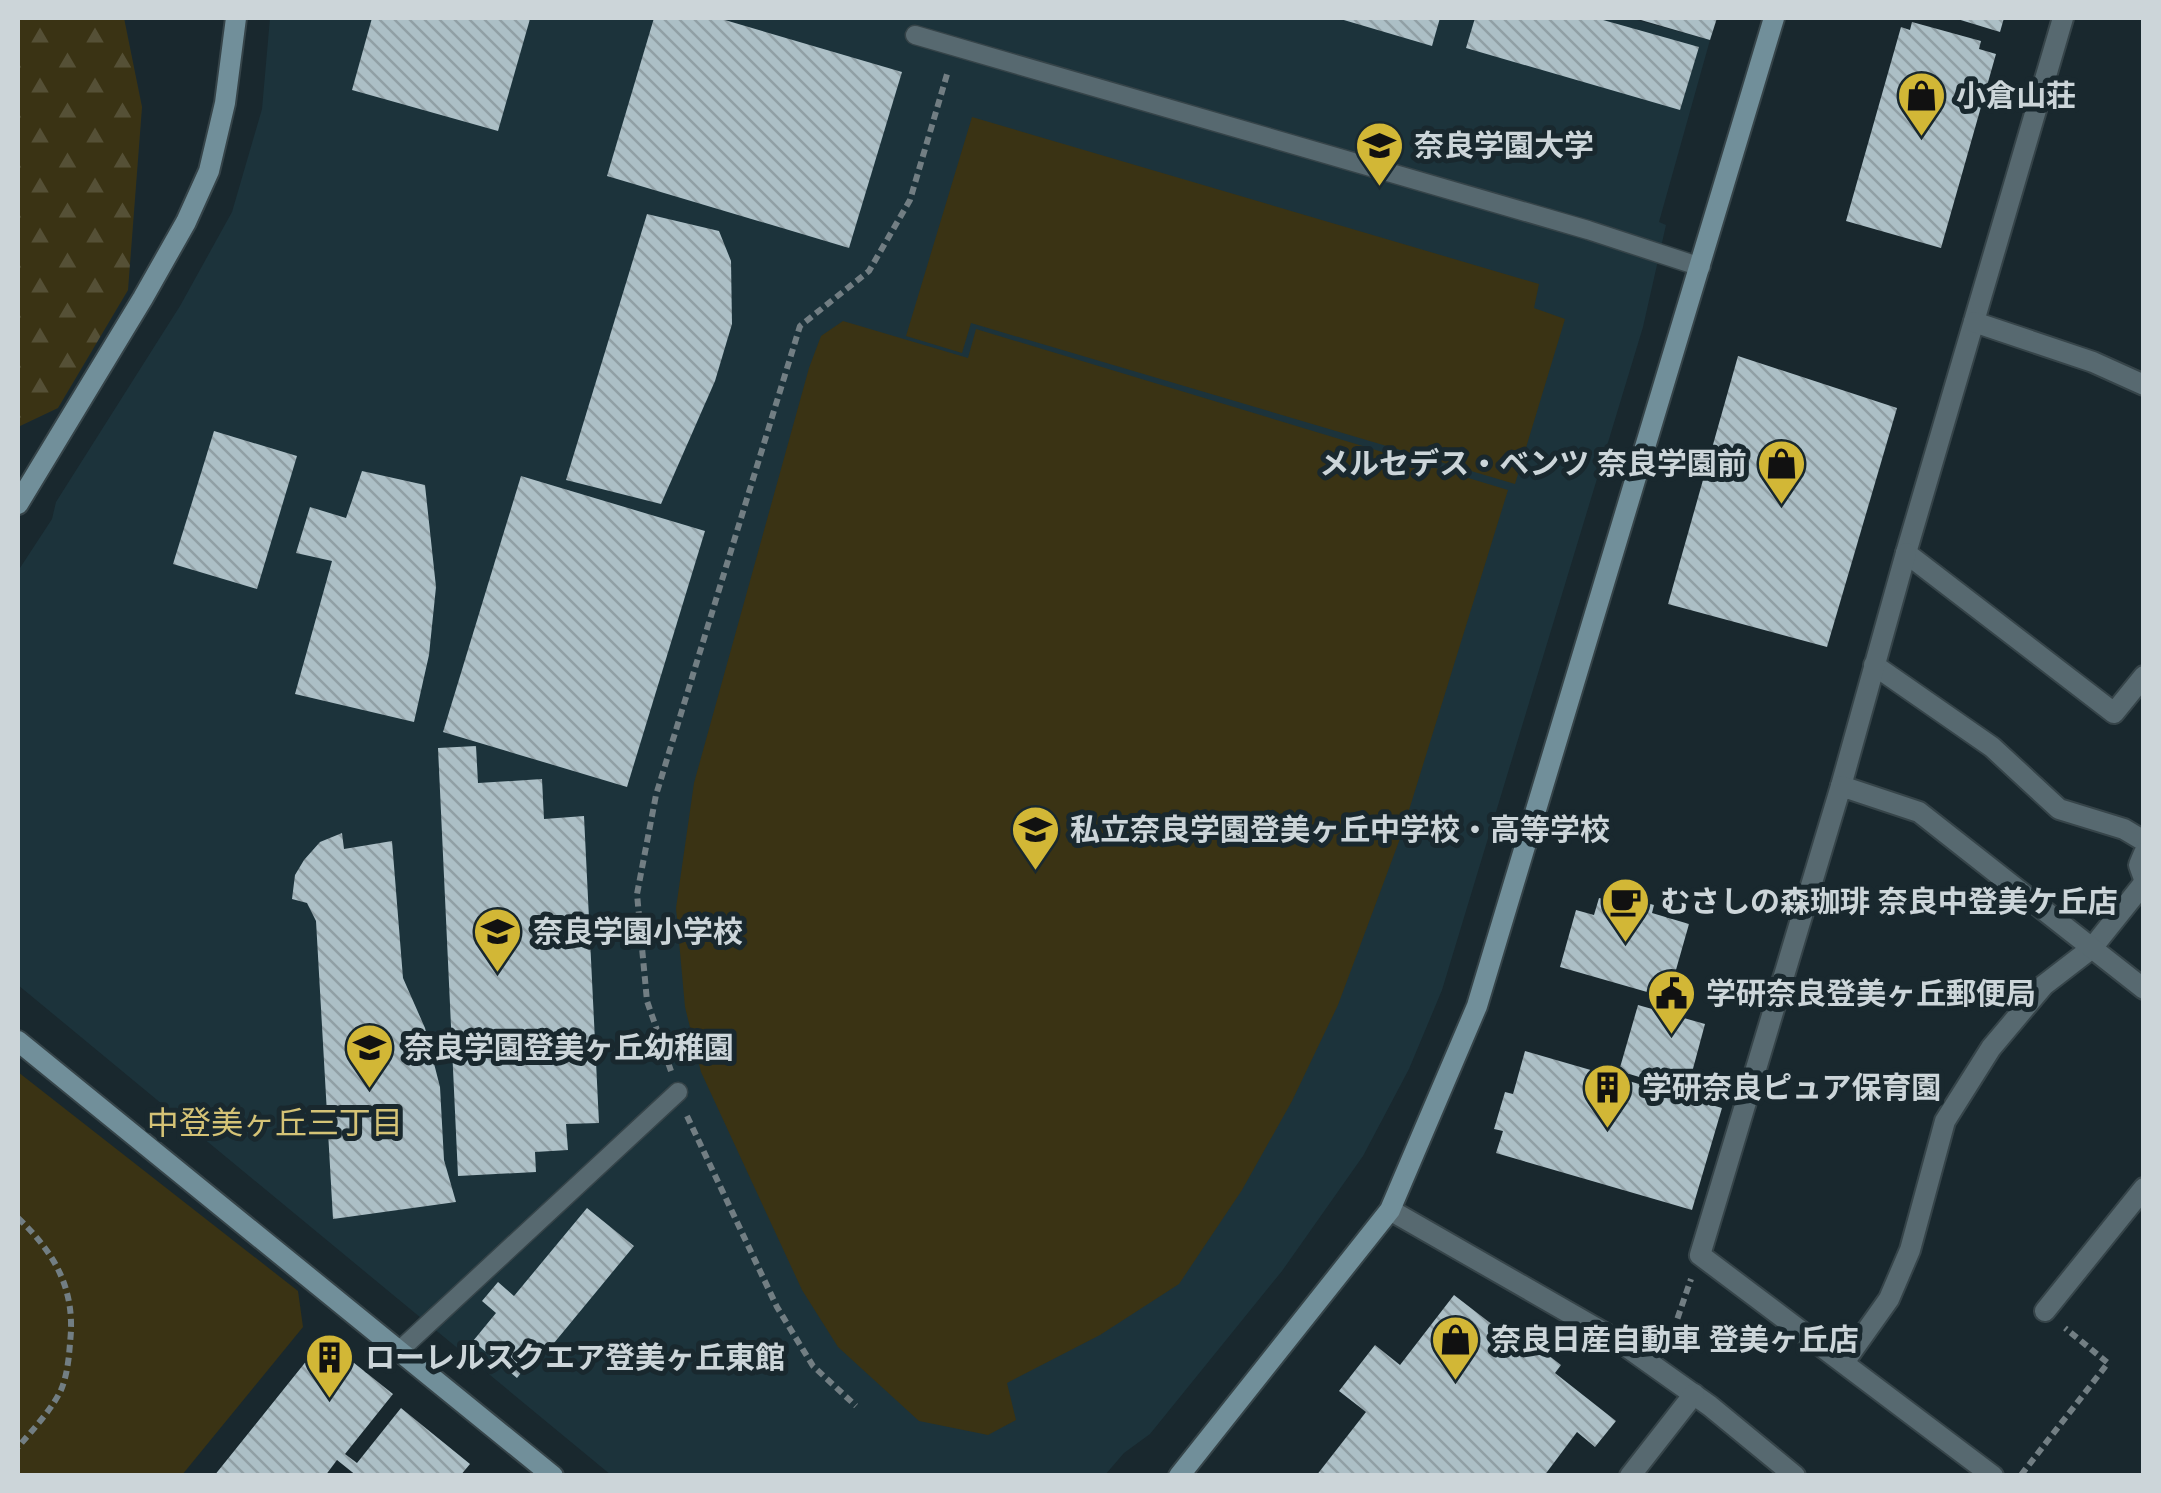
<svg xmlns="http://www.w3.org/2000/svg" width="2161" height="1493" font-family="'Varela Round','Noto Sans JP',sans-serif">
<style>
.built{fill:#1c333b}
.forest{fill:url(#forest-firs)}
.park{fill:#3a3314}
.building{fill:url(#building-back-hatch)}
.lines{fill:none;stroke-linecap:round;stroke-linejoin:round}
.lane-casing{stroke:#364449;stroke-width:21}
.street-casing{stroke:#364449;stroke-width:24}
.secondary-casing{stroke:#364449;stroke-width:24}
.path{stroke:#727e83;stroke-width:6;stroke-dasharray:8 5;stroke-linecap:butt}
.lane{stroke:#576970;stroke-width:18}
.street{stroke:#576970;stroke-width:20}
.secondary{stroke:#718f9a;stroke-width:20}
.labels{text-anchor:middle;stroke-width:10;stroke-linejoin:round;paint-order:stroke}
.poi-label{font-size:30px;font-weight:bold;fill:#ccd5d9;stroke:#19282e;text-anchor:start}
.neighbourhood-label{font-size:32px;fill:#d5c376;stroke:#19282e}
</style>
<defs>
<pattern id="forest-firs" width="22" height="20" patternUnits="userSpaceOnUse" patternTransform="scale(2.5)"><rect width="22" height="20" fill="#3a3314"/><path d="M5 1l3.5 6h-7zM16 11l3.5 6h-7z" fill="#555036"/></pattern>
<pattern id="building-back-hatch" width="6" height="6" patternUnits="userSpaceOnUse" patternTransform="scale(2.5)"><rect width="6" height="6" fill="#acbfc6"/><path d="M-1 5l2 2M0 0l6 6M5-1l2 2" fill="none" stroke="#909fa5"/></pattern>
</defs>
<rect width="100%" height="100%" fill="#19282e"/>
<path class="built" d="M270,18H1630L1710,40L1659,222L1666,225L1643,327L1442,990L1409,1069L1363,1156L1282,1271L1150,1434L1124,1453L1105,1475H611L18,985V571L52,519L56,502L180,306L232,212L262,109Z"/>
<path class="forest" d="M18,18H124L142,107L128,290L58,408L18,427Z"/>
<g class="park">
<path d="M972,117L1539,284L1534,308L1565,319L1515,484L971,323L962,353L906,336Z"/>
<path d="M843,321L968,358L976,329L1508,490L1401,836L1338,1005L1292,1101L1242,1190L1179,1284L1100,1335L1007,1383L1016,1420L988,1435L919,1421L838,1347L802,1290L701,1072L685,1007L676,908L694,783L809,368L821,336Z"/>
<path d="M18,1072L298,1291L303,1327L182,1475H18Z"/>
</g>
<g class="building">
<path d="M372,18L530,19L498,131L352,90Z"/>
<path d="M654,18H718L902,72L849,248L607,176Z"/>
<path d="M1337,18H1440L1432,46Z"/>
<path d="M1475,18H1596L1699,47L1680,110L1466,48Z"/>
<path d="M1634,18H1717L1710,40Z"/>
<path d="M1954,18H2004L2000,32Z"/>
<path d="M1912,22L1981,41L1979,49L1996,54L1941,248L1846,221L1901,27L1910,30Z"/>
<path d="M647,214L719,231L731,261L732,324L715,381L661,504L566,480Z"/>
<path d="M1738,356L1897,408L1827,647L1668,604Z"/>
<path d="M214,431L297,456L257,589L173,564Z"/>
<path d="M362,471L425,485L436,587L429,655L414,722L295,694L332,561L296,553L310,507L346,518Z"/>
<path d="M521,476L705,531L627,787L443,732Z"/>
<path d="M476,746L478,783L542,779L544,819L584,816L599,1123L566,1124L568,1150L535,1152L536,1172L458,1176L438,748Z"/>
<path d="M342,833L344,849L392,841L403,978L425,1028L440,1087L444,1160L456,1202L333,1219L316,921L307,903L292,899L295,875L304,860L320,842Z"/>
<path d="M1619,895L1654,905L1652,913L1689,924L1668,998L1560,967L1576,910L1594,915L1599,898L1617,903Z"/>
<path d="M1638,1005L1705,1024L1687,1091L1619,1071Z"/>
<path d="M1525,1051L1722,1108L1692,1210L1496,1153L1503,1131L1494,1129L1505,1092L1513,1094Z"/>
<path d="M587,1208L634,1246L540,1360L535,1355L517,1378L473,1341L496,1313L482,1301L498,1282L514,1296Z"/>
<path d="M1454,1295L1524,1349L1530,1341L1561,1365L1555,1373L1616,1421L1595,1447L1577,1432L1544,1476H1316L1366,1412L1339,1391L1375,1345L1400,1365Z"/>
<path d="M324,1339L393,1394L345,1454L357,1463L401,1408L470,1464L460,1476H357L337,1460L325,1476H214Z"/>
</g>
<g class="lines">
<defs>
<g id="lane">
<path d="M915,35L1588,230L1701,267"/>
<path d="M401,1349L678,1092"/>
</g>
<g id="street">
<path d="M2063,18L1906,553L2114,713L2144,676"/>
<path d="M1974,322L2093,362L2144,385"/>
<path d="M1874,665L1992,747L2059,809L2124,829L2144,841"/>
<path d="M1841,786L1906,553"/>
<path d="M2144,853L2139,865L2144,879"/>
<path d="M1390,1210L1620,1342L1710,1406L1795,1476"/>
<path d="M2045,1311L2144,1188"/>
<path d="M1845,1361L1889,1299L1910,1250L1945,1121L1991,1048L2044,985L2092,948L2144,883"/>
<path d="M1630,1476L1694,1394"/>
<path d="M1993,1476L1700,1255L1841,786L1919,812L2144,989"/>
</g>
<g id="secondary">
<path d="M18,504L143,298L186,222L209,171L225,103L236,18"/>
<path d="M18,1041L553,1476"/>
<path d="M1179,1476L1390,1210L1477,1006L1774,18"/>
</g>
</defs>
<use href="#lane" class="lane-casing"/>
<use href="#street" class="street-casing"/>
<use href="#secondary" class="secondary-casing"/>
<g class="path">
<path d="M671,1071L647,1001L637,894L656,795L800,326L869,271L910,200L948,71"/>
<path d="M687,1116L777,1307L813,1366L856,1406"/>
<path d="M18,1218C56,1254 76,1291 70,1343C69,1358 67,1376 61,1390C52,1409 32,1431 18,1447"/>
<path d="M1669,1343L1691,1279"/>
<path d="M2021,1475L2108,1363L2065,1328"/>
</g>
<use href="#lane" class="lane"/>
<use href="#street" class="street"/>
<use href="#secondary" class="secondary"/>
</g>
<defs>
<symbol id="shop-pin" viewBox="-11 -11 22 30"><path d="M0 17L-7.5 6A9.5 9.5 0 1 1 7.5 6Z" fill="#d2b736" stroke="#19282e"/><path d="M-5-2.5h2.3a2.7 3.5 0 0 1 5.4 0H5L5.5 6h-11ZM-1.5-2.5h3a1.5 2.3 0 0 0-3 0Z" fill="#111"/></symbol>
<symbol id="university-pin" viewBox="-11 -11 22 30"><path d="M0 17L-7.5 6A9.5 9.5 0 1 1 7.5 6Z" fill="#d2b736" stroke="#19282e"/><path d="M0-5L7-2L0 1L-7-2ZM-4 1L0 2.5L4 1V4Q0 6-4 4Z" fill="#111"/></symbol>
<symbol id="school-pin" viewBox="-11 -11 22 30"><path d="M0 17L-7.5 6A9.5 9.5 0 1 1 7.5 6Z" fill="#d2b736" stroke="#19282e"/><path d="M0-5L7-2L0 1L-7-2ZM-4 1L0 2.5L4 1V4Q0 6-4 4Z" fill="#111"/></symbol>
<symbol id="cafe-pin" viewBox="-11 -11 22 30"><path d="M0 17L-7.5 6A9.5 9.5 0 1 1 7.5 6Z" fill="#d2b736" stroke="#19282e"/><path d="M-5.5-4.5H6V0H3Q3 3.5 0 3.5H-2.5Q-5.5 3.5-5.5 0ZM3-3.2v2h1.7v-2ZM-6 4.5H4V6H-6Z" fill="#111"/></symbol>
<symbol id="civic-pin" viewBox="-11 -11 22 30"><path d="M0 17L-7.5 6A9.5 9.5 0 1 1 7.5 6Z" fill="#d2b736" stroke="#19282e"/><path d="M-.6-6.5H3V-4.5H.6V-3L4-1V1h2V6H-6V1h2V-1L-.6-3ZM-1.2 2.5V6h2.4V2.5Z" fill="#111"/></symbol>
<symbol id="building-pin" viewBox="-11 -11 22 30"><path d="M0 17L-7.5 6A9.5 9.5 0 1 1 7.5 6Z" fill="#d2b736" stroke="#19282e"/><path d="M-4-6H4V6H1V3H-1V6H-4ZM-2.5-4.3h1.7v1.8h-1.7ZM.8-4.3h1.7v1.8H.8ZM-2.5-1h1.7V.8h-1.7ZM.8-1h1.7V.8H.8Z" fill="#111"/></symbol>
</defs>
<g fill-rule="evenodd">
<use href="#shop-pin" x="1894" y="68" width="55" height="75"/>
<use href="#university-pin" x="1352" y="118" width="55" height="75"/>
<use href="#shop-pin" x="1754" y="436" width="55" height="75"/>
<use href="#school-pin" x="1008" y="802" width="55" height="75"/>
<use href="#cafe-pin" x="1598" y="874" width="55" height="75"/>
<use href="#school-pin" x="470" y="904" width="55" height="75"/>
<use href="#civic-pin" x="1644" y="966" width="55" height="75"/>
<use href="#school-pin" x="342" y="1020" width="55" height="75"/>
<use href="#building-pin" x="1580" y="1060" width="55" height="75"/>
<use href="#shop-pin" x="1428" y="1312" width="55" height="75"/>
<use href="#building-pin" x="302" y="1330" width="55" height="75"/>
</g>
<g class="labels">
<g class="poi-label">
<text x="1956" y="106">小倉山荘</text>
<text x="1414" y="156">奈良学園大学</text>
<text x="1747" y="474" text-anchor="end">メルセデス・ベンツ 奈良学園前</text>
<text x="1070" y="840">私立奈良学園登美ヶ丘中学校・高等学校</text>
<text x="1660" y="912">むさしの森珈琲 奈良中登美ケ丘店</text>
<text x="533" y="942">奈良学園小学校</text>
<text x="1706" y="1004">学研奈良登美ヶ丘郵便局</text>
<text x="404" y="1058">奈良学園登美ヶ丘幼稚園</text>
<text x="1642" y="1098">学研奈良ピュア保育園</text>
<text x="1491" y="1350">奈良日産自動車 登美ヶ丘店</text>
<text x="365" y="1368">ローレルスクエア登美ヶ丘東館</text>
</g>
<g class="neighbourhood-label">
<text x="275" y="1134">中登美ヶ丘三丁目</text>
</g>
</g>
<rect width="2161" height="1493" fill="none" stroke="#ccd5d9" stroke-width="40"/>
</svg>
